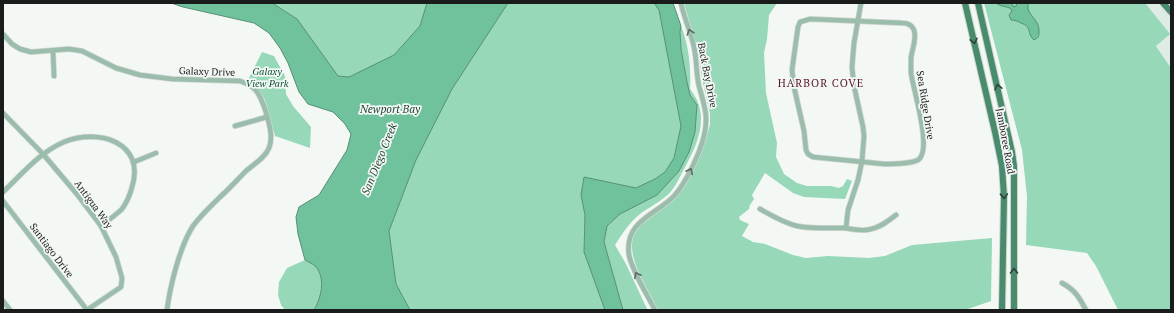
<svg xmlns="http://www.w3.org/2000/svg" width="1174" height="313" font-family="'PT Serif',serif">
<style>
.built{fill:#dfece5}
.green{fill:#96d8b7}
.water{fill:#6fc29b;stroke:#569075}
.lines{fill:none;stroke-linecap:round;stroke-linejoin:round}
.minor-casing{stroke:#d0d5d2;stroke-width:6}
.major-casing{stroke:#d0d5d2;stroke-width:8}
.minor{stroke:#9bbdab;stroke-width:4.5}
.major{stroke:#498c6d;stroke-width:6}
.oneway{stroke:#5a6c63}
.oneway2{stroke:#2a4338}
.labels{text-anchor:middle;stroke-width:3.5;stroke-linejoin:round;paint-order:stroke}
.street-label{font-size:10px;fill:#1a1c1b;stroke:#f3f8f5}
.park-label{font-size:10px;font-style:italic;fill:#105239;stroke:#f3f8f5}
.neighbourhood-label{font-size:11px;letter-spacing:1px;fill:#5e1928;stroke:#f3f8f5}
.water-label{font-size:11px;font-style:italic;fill:#193e2d;stroke:#f3f8f5}
</style>
<rect width="100%" height="100%" fill="#f3f8f5"/>
<path class="built" d="M1145,3H1171V68L1156,45L1169,34Z"/>
<g class="green">
<path d="M272,3H427L420,26L394,55L349,77L338,76L297,19Z"/>
<path d="M508,3H654L659,10L681,126L674,158L665,172L655,179L636,188L584,177L581,195L585,215L584,252L605,310H410L396,284L389,231L416,160L452,89Z"/>
<path d="M684,3H777L769,15L767,39L764,53L766,93L777,143L776,157L784,174L797,183L807,186H831L839,188L843,186L847,179L852,181L845,199L804,197L793,193L765,173L752,195L754,199L750,205L749,209L739,217L740,220L749,224L742,236L753,242L765,244L793,255L806,258L828,256L869,258L885,256L912,245L992,238L991,301L965,310H658C650,292 631,265 632,245C632,237 636,231 641,225L674,200L685,186L702,150L710,125V114L703,83L697,48Z"/>
<path d="M984,3H1145L1170,34L1156,46L1171,68V310H1118L1096,266L1087,253L1026,245L1027,196L1022,150Z"/>
<path d="M681,26C689,46 691,67 690,89C711,115 698,143 684,169C680,176 677,184 672,190C667,198 648,208 640,214C629,223 622,234 615,245L626,264L647,309V310H623L604,242L607,226L620,214L657,195L695,132L697,105L690,95L687,82L681,49L680,32Z"/>
<path d="M262,52L274,56L285,76L286,94L293,106L311,127L310,148L275,136L265,100L258,89L248,80Z"/>
<path d="M305,260C308,262 314,264 316,267C326,279 321,298 314,310H285L281,305L278,295L279,282L287,268Z"/>
</g>
<g class="water">
<path d="M171,3H272L297,19L338,76L349,77L394,55L420,26L427,3H508L452,89L416,160L389,231L396,284L410,310H314C321,298 326,279 316,267C314,264 308,262 305,260L298,234L296,217L299,207L319,195L347,150L351,134L345,124L333,112L308,104L299,92L288,63L280,48L269,33L254,23L183,7Z"/>
<path d="M654,3H673L681,26L680,32L681,49L687,82L690,95L697,105L695,132L689,152L679,171L657,195L620,214L607,226L604,242L623,310H605L584,252L585,215L581,195L584,177L636,188L655,179L665,172L674,158L681,126L659,10Z"/>
<path d="M996,3H1013L1012,5L1014,7L1016,6L1017,3H1028C1028,5 1028,7 1028,9C1031,18 1040,21 1039,33C1039,37 1038,38 1034,40C1026,33 1033,27 1021,23C1017,21 1015,20 1011,20L1009,15L1012,11L1011,9C1007,6 1001,7 996,3Z"/>
</g>
<g class="lines">
<defs>
<g id="minor">
<path d="M810,19L902,23C907,23 912,25 914,30C917,38 912,50 911,58C911,63 911,68 911,73C913,89 933,150 918,160C910,164 892,164 884,164L813,157L808,154L806,150L804,131L794,87L792,70L798,27L800,22Z"/>
<path d="M3,34L12,44L20,49L31,52L69,49L82,51L116,68L140,75L172,79L240,81C257,87 259,93 265,109C268,120 274,136 269,148C265,158 254,164 246,171C237,180 229,189 220,197C211,206 201,215 193,226C180,246 170,286 167,310"/>
<path d="M53,51L54,76"/>
<path d="M3,113L43,154L76,193L101,226L116,257L122,278L121,287L87,310"/>
<path d="M235,126L267,117"/>
<path d="M134,162L156,153"/>
<path d="M3,192C22,174 40,152 64,142C98,128 146,142 132,187C130,195 127,202 122,209C116,215 107,221 101,226"/>
<path d="M3,201L87,310"/>
<path d="M760,209C772,216 784,223 797,226C812,229 828,228 844,228C853,229 862,232 871,229C881,227 888,221 896,215"/>
<path d="M846,228L848,210L858,180L862,161L864,136L863,127L854,86L852,67L854,43L861,3"/>
<path d="M1062,283C1075,290 1079,297 1086,310"/>
<path d="M3,301L10,310"/>
<path d="M655,310C647,294 632,271 629,255C624,221 656,215 674,196C686,183 700,153 704,136C709,116 704,105 699,86C696,73 697,60 694,47C691,32 684,18 681,3"/>
</g>
<g id="major">
<path d="M965,3L995,132L1002,166L1004,197L1002,310"/>
<path d="M978,3L1012,152L1014,166V310"/>
<path d="M1163,3L1171,12"/>
</g>
</defs>
<use href="#minor" class="minor-casing"/>
<use href="#major" class="major-casing"/>
<use href="#minor" class="minor"/>
<use href="#major" class="major"/>
</g>
<defs><path id="oneway-chevron" d="M-2-3.5L2.5 0L-2 3.5" fill="none" stroke-width="1.6" stroke-linecap="round" stroke-linejoin="round"/></defs>
<g class="oneway">
<use href="#oneway-chevron" transform="translate(690 32) rotate(-107)"/>
<use href="#oneway-chevron" transform="translate(690 171) rotate(-63)"/>
<use href="#oneway-chevron" transform="translate(637 275) rotate(-117)"/>
</g>
<g class="oneway2">
<use href="#oneway-chevron" transform="translate(974 41) rotate(77)"/>
<use href="#oneway-chevron" transform="translate(998 87) rotate(-103)"/>
<use href="#oneway-chevron" transform="translate(1004 196) rotate(88)"/>
<use href="#oneway-chevron" transform="translate(1014 271) rotate(-90)"/>
</g>
<g class="labels">
<g class="street-label">
<text transform="translate(207 71) rotate(2)" y="4">Galaxy Drive</text>
<text transform="translate(708 75) rotate(79)" y="4">Back Bay Drive</text>
<text transform="translate(926 105) rotate(81)" y="4">Sea Ridge Drive</text>
<text transform="translate(1006 141) rotate(80)" y="4">Jamboree Road</text>
<text transform="translate(94 204) rotate(54)" y="4">Antigua Way</text>
<text transform="translate(52 250) rotate(53)" y="4">Santiago Drive</text>
</g>
<g class="park-label">
<text x="267" y="75">Galaxy<tspan x="267" dy="12">View Park</tspan></text>
</g>
<g class="neighbourhood-label">
<text x="821" y="87">HARBOR COVE</text>
</g>
<g class="water-label">
<text x="390" y="113">Newport Bay</text>
<text transform="translate(379 159) rotate(-68)" y="4">San Diego Creek</text>
</g>
</g>
<rect width="1174" height="313" fill="none" stroke="#1a1c1b" stroke-width="8"/>
</svg>
